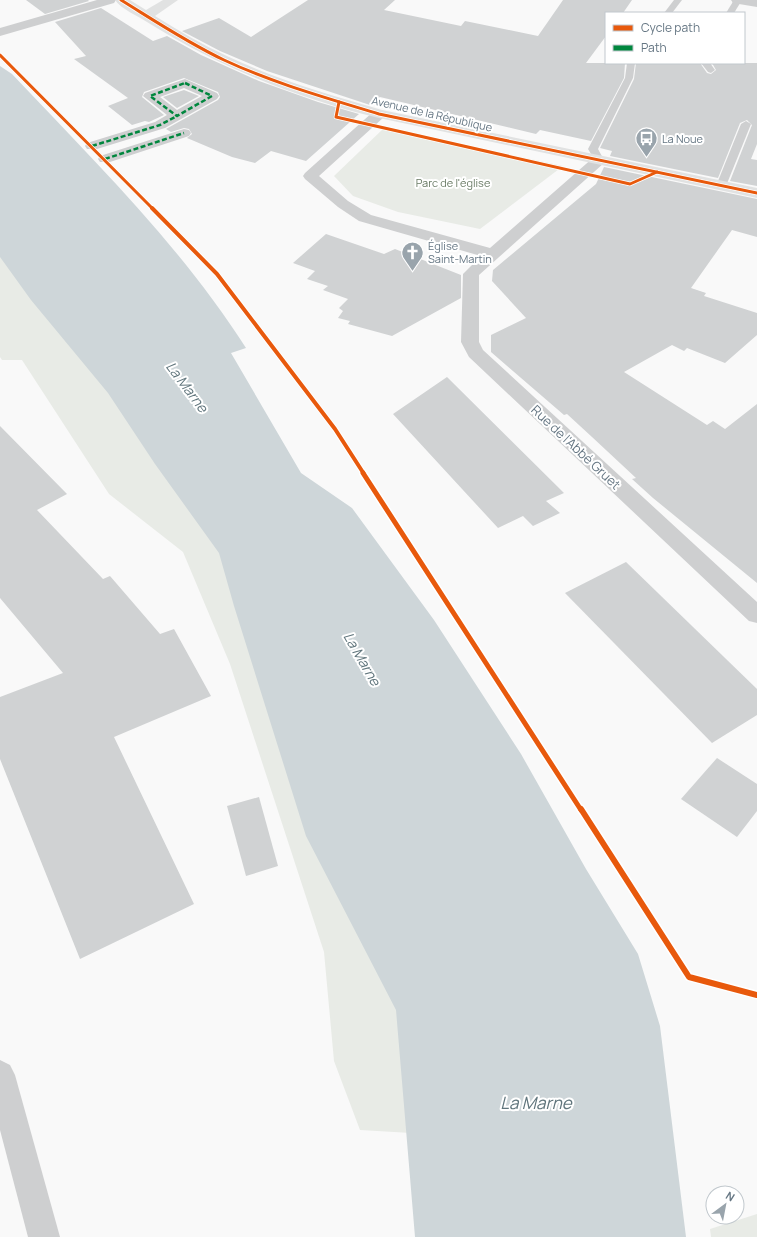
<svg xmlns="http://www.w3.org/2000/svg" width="757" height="1237" font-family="Manrope,sans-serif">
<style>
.green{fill:#e8ebe6}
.water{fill:#ced6d9}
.building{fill:#d0d2d3}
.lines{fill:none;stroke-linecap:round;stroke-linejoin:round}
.lane{fill:#cecfd0;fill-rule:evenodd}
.street{fill:#cecfd0;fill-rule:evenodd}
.secondary{fill:#e1e2e2;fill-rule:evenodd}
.quiet{stroke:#00873e;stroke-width:2.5;stroke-dasharray:5 2.5;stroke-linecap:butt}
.cycleway-far3-casing{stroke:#fff;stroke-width:4.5}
.cycleway-far2-casing{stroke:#fff;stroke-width:6}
.cycleway-far1-casing{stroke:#fff;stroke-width:8}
.cycleway-casing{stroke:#fff;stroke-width:9}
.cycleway-far3{stroke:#e8590c;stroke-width:3}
.cycleway-far2{stroke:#e8590c;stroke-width:4}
.cycleway-far1{stroke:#e8590c;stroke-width:5}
.cycleway{stroke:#e8590c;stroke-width:6}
.labels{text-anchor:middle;stroke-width:4;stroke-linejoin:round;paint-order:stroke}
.far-street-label{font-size:11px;fill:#657683;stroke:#fff}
.far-poi-label{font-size:11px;fill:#657683;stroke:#fff;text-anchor:start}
.far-park-label{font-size:11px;fill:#687a64;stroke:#fff}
.street-label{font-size:13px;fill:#657683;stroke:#fff}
.water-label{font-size:14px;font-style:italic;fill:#60757c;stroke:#fff}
.near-water-label{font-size:17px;font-style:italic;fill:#60757c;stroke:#fff}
</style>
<rect width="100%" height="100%" fill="#f9f9f9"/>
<g class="green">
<path d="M384,128L563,166L480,229L398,212L353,196L334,176Z"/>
<path d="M0,181L179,469L396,902L428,1134L360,1130L334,1061L324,952L230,664L183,552L109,494L22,360H2L0,357Z"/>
<path d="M757,1214V1237H711L710,1229Z"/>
</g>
<path class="water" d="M0,66L12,74C94,161 181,246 246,348L231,353L301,473L352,508L434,620L521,754L586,869L638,954L660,1026L686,1237H415L396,1010L306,836L234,606L219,553L155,464L108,393L31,300L0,257Z"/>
<g class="building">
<path d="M26,0H88L89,1L45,14Z"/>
<path d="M308,0H395L384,10L461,26L465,21L538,36L563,0H632L623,13H606V36L586,63H625L624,78L591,141L540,130L536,134L380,97L370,105L267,71L220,51L182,31L219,18L251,37Z"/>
<path d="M101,8L153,41L167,36L201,55L259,81L318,102L359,114L306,161L271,151L255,163L232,157L187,138L192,134L189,129L184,128L171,132L166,129L218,100L220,97L218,92L184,78L144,92L142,97L164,115L149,122L145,121L132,125L108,106L128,98L74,59L86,56L55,22Z"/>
<path d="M636,63H700L707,73L711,74L716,70L712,63H757V144L751,159L757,160V186L730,181L752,125L747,120L740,123L718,178L610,156L612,151L600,148L634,79Z"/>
<path d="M184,90L199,96L177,108L163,97Z"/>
<path d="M604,167L757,199V237L732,230L691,288L706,293L704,296L757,313V335L725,363L687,348L684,351L672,345L624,372L707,425L713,421L725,429L757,404V583L653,498L632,479L636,478L592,437L567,414L564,415L491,352V335L526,318L492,281L493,270L596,184Z"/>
<path d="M326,234L384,254L395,249L461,275V298L392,336L348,324L350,321L338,318L343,311L339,308L348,299L323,290L328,286L307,279L315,271L293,263Z"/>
<path d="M447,377L564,493L546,501L560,513L533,526L523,516L498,528L393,414Z"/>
<path d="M0,426L67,494L37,510L103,579L110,576L160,634L174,629L211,696L114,737L194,904L80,959L0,759V697L63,673L0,598Z"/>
<path d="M626,562L757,689V715L712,743L565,593Z"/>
<path d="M717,758L757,784V811L737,837L681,799Z"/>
<path d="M259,797L278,866L246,876L227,806Z"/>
</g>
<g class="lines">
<g class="lane">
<path d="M674,0H682L672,13H664Z"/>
<path d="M734,0H742L734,13H726Z"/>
<path d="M627,63H635L633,78L598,149L604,160L602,162H596L588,149L625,78Z"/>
<path d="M701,63H710L715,70L711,73L708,72Z"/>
<path d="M746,121L751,124L726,186L721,189L718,188L716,186L741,124Z"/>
</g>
<g class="street">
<path d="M97,0H116L114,3L0,36V28Z"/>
<path d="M731,0H757V7L733,3Z"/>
<path d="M185,79L217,93L219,96L217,99L165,128L97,149H87L85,146L87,143L155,122L167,115L143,96L145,93ZM184,88L202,96L177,110L160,97Z"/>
<path d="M379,110L384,111L386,114L384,117L319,176L348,201L371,215L490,248L594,157H604L606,160L604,163L479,275V342L483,350L757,602V623L749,621L469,357L461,342L463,274L481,256L359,221L338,207L305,179L303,176L305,173L374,111Z"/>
<path d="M184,129L189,130L191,133L189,136L110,162H100L98,159L100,156Z"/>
<path d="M0,1060L10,1065L15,1075L60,1237H28L0,1130Z"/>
</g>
<path class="secondary" d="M115,0H130L146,10L163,0H178L155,16C179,31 203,45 229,57C278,80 330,95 382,110L757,188V198L379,118C297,98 219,67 147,22C138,16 121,9 115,0Z"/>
<g class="quiet">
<path d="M185,83L212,96L177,116L150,96Z"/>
<path d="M92,146L160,125L177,116"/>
<path d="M105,159L184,133"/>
</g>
<defs>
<g id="cycleway-far3">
<path d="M121,0C155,21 188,43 224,60C273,83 327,98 379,114L757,193"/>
<path d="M0,55L153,209"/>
<path d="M339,102L336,117L630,184L657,172"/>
</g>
<path id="cycleway-far2" d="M152,208L217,274L335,429L364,474"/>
<path id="cycleway-far1" d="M363,473L581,810"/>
<path id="cycleway" d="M581,809L689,977L757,995"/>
</defs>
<use href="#cycleway-far3" class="cycleway-far3-casing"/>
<use href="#cycleway-far2" class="cycleway-far2-casing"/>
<use href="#cycleway-far1" class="cycleway-far1-casing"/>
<use href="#cycleway" class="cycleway-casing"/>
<use href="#cycleway-far3" class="cycleway-far3"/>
<use href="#cycleway-far2" class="cycleway-far2"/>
<use href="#cycleway-far1" class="cycleway-far1"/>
<use href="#cycleway" class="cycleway"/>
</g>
<defs>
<symbol id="bus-pin" viewBox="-11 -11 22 30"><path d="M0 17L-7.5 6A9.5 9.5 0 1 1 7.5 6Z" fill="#99a4ac" stroke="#fff"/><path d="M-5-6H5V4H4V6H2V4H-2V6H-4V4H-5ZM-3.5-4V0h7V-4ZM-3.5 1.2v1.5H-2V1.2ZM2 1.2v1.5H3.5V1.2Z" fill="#fff"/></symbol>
<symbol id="church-pin" viewBox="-11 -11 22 30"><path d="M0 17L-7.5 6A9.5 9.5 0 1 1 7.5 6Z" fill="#99a4ac" stroke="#fff"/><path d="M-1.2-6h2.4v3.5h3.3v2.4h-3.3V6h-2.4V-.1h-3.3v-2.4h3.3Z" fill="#fff"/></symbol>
</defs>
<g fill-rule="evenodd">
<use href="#bus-pin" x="634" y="126" width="25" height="34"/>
<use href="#church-pin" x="400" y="240" width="25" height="34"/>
</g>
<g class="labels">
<g class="far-street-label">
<text transform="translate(432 114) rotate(13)" y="4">Avenue de la République</text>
</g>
<g class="far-poi-label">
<text x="662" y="143">La Noue</text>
<text x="428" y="250">Église<tspan x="428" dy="13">Saint-Martin</tspan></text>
</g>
<g class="far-park-label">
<text x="453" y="187">Parc de l'église</text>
</g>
<g class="street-label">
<text transform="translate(576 447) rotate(43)" y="5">Rue de l'Abbé Gruet</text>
</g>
<g class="water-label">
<text transform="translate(187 387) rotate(53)" y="5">La Marne</text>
<text transform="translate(362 659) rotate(60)" y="5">La Marne</text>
</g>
<g class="near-water-label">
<text x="536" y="1109">La Marne</text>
</g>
</g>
<rect x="605" y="12" width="140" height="52" fill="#ffffff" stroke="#c1c8cd"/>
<rect x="613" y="25" width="20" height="6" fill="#e8590c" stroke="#c1c8cd"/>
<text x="641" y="32" font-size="12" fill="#657683">Cycle path</text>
<rect x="613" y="45" width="20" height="6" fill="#00873e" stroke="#c1c8cd"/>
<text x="641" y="52" font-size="12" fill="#657683">Path</text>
<g transform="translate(725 1205) rotate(32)"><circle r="19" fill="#ffffff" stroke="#c1c8cd"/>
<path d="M0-3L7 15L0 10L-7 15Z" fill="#99a4ac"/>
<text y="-6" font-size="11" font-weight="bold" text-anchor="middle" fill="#657683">N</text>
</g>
</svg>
